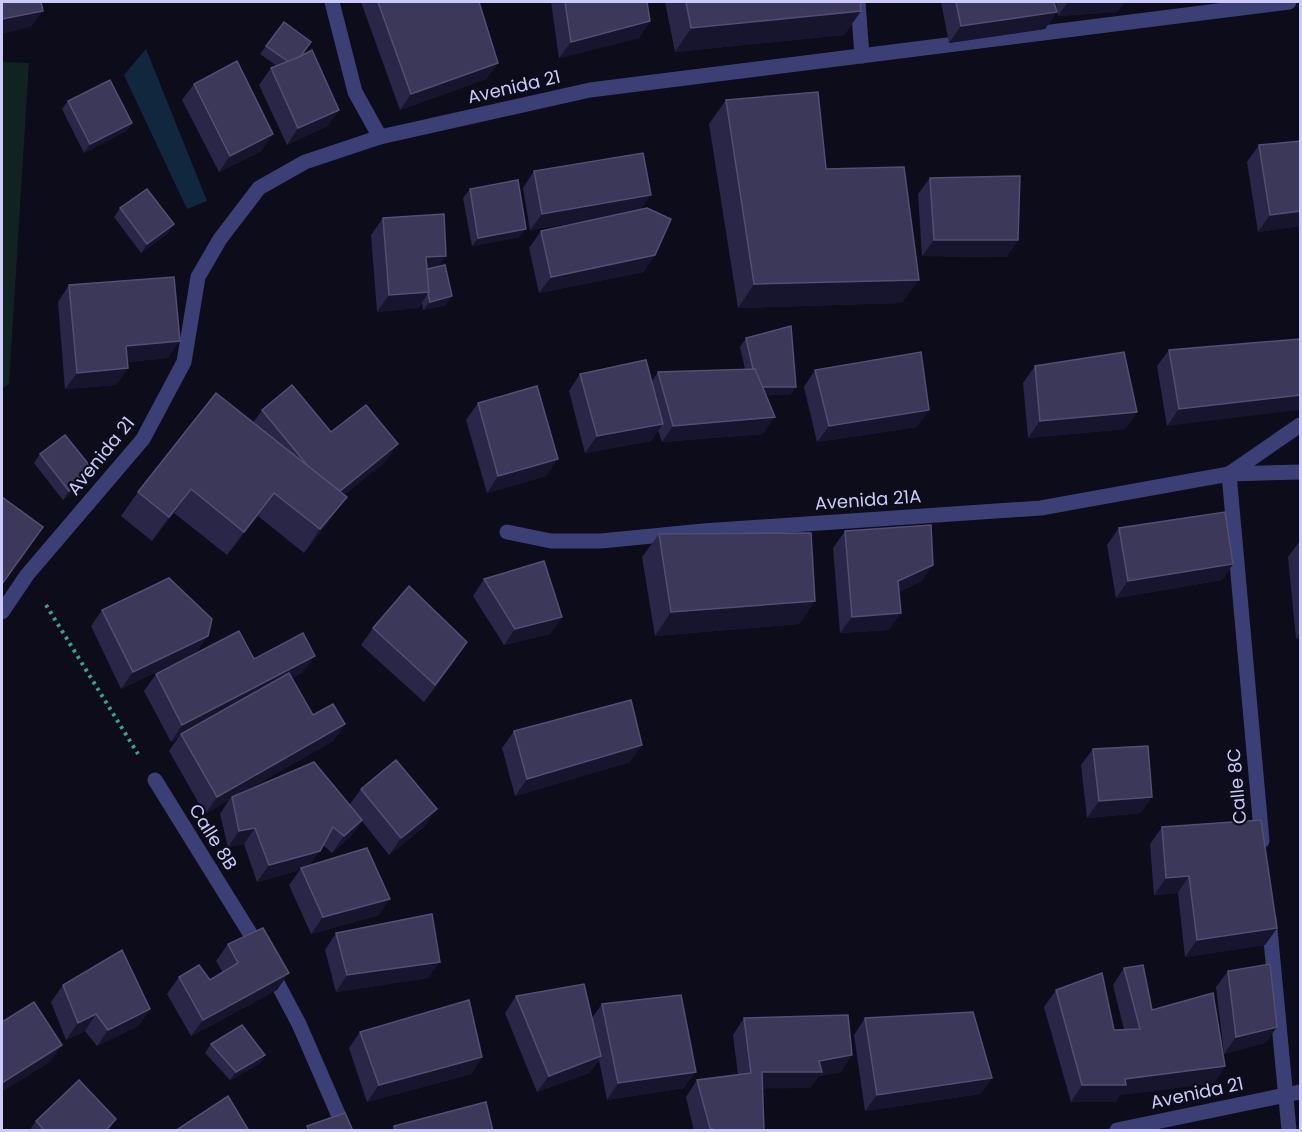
<svg xmlns="http://www.w3.org/2000/svg" width="1302" height="1132" font-family="Poppins,sans-serif">
<style>
.green{fill:#102321}
.water{fill:#11273e}
.lines{fill:none;stroke-linecap:round;stroke-linejoin:round}
.path{stroke:#37a291;stroke-width:4;stroke-dasharray:3 4.5;stroke-linecap:butt}
.minor{stroke:#3b3f75;stroke-width:15}
.wall{fill:#2a2647}
.shaded-wall{fill:#17142d}
.building{fill:#3b385a;stroke:#524f73;stroke-width:1.5}
.labels{text-anchor:middle;stroke-width:4.5;stroke-linejoin:round;paint-order:stroke}
.street-label{font-size:18px;fill:#cbcafa;stroke:#0d0c1a}
</style>
<rect width="100%" height="100%" fill="#0d0c1a"/>
<path class="green" d="M2,62L29,63L9,384L2,389Z"/>
<path class="water" d="M146,49L207,201L187,209L124,75Z"/>
<g class="lines">
<path class="path" d="M46,605L138,754"/>
<g class="minor">
<path d="M332,2L355,92L380,137"/>
<path d="M858,2L862,56"/>
<path d="M1229,474L1262,841"/>
<path d="M1229,474L1300,425"/>
<path d="M507,532L551,541H601L703,531L1041,508L1229,474L1300,472"/>
<path d="M2,612L27,575L143,439L184,362L198,277L220,239L259,188L305,162L380,137L590,90L1289,2"/>
<path d="M155,780L256,943L299,1024L345,1130"/>
<path d="M1269,919L1289,1130"/>
<path d="M1117,1130L1300,1092"/>
</g>
</g>
<g class="wall">
<path d="M361,2H479L498,63L486,79L400,110Z"/>
<path d="M551,2H647L650,21L639,38L559,58Z"/>
<path d="M665,2H860L861,11L844,35L675,52Z"/>
<path d="M941,2H1054L1057,12L1045,29L949,43Z"/>
<path d="M1056,2H1124L1117,12L1058,16Z"/>
<path d="M284,22L301,57L339,110L327,126L287,145L259,85L271,68L277,66L260,54Z"/>
<path d="M194,84L273,134L261,151L219,172L182,100Z"/>
<path d="M726,100L826,169L902,303L738,308L709,124Z"/>
<path d="M68,101L132,123L126,131L84,153L62,109Z"/>
<path d="M1259,145L1300,226L1258,232L1247,162Z"/>
<path d="M534,171L641,210L655,255L643,272L539,293L529,248L541,231L597,219L530,230L523,188Z"/>
<path d="M930,178L1018,240L1006,257L922,256L918,194Z"/>
<path d="M470,189L520,237L472,246L463,198Z"/>
<path d="M120,208L168,233L141,253L114,217Z"/>
<path d="M383,218L439,266L446,305L423,310L422,303L418,308L377,312L371,235Z"/>
<path d="M69,285L168,358L127,362L128,368L116,385L65,389L58,302Z"/>
<path d="M746,338L796,387L790,395H766L763,434L662,442L658,430L651,441L585,453L569,391L580,374L652,381L658,372L745,369L740,347Z"/>
<path d="M1300,339L1167,426L1157,366L1169,350Z"/>
<path d="M1035,366L1137,412L1125,429L1028,438L1023,383Z"/>
<path d="M815,370L917,427L817,442L804,387Z"/>
<path d="M478,403L546,476L487,493L466,420Z"/>
<path d="M262,410L331,432L386,461L344,495L330,520L304,553L258,516L227,555L174,513L152,541L121,516L138,492L253,423Z"/>
<path d="M40,454L88,479L63,500L34,463Z"/>
<path d="M1119,528L1233,564L1222,580L1116,598L1107,545Z"/>
<path d="M845,531L922,581L899,592L889,630L840,633L833,548Z"/>
<path d="M659,534L815,601L799,624L655,636L642,557Z"/>
<path d="M1300,541V639H1296L1288,557Z"/>
<path d="M484,579L562,617L550,634L504,645L473,596Z"/>
<path d="M102,610L196,653L121,689L91,626Z"/>
<path d="M373,628L456,659L424,702L361,645Z"/>
<path d="M254,659L303,672L292,678L313,715L345,724L333,741L245,791L350,804L361,789L425,826L389,855L362,821L351,836L332,853L323,845L309,866L379,915L311,934L289,885L300,870L257,882L244,844L228,847L220,814L229,800L205,814L169,751L178,738L171,742L144,691L156,674Z"/>
<path d="M514,731L630,762L515,796L502,748Z"/>
<path d="M1093,749L1141,813L1087,818L1081,765Z"/>
<path d="M1162,827L1277,928L1265,945L1185,957L1178,893L1154,895L1150,844Z"/>
<path d="M336,933L428,978L336,992L325,950Z"/>
<path d="M228,944L277,990L191,1036L167,994L179,977L210,980L223,973L216,961Z"/>
<path d="M1124,968L1152,1010L1225,1066L1214,1083L1120,1095L1115,1102H1071L1044,1007L1056,990L1114,1030L1124,1029L1113,985Z"/>
<path d="M1228,971L1277,1027L1265,1043L1224,1054L1216,987Z"/>
<path d="M63,985L150,1009L138,1026L97,1046L85,1031L66,1040L51,1002Z"/>
<path d="M516,996L592,1018L602,1004L684,1088L607,1100L599,1060L589,1073L537,1092L505,1013Z"/>
<path d="M744,1018L841,1072L819,1076L810,1088H762L764,1131H694L686,1097L697,1080L738,1075L733,1035Z"/>
<path d="M865,1018L992,1078L980,1094L865,1111L854,1035Z"/>
<path d="M360,1032L482,1057L471,1074L367,1102L349,1048Z"/>
<path d="M211,1044L265,1055L259,1064L230,1080L205,1053Z"/>
<path d="M116,1119L108,1131H29L36,1121Z"/>
</g>
<g class="shaded-wall">
<path d="M1068,2H1124L1117,12L1058,16Z"/>
<path d="M43,11L31,27L2,34V19Z"/>
<path d="M861,11L844,35L675,52L691,28Z"/>
<path d="M1057,12L1045,29L949,43L961,26Z"/>
<path d="M650,21L639,38L559,58L571,42Z"/>
<path d="M498,63L486,79L400,110L411,94Z"/>
<path d="M339,110L327,126L287,145L298,128Z"/>
<path d="M132,123L126,131L84,153L90,144Z"/>
<path d="M273,134L261,151L219,172L230,156Z"/>
<path d="M651,195L639,212L530,230L542,214Z"/>
<path d="M1300,211V226L1258,232L1270,215Z"/>
<path d="M174,224L168,233L141,253L147,244Z"/>
<path d="M526,229L520,237L472,246L478,238Z"/>
<path d="M934,240H1018L1006,257L922,256Z"/>
<path d="M655,255L643,272L539,293L551,277Z"/>
<path d="M446,256L435,272L423,273L426,257Z"/>
<path d="M919,280L902,303L738,308L754,284Z"/>
<path d="M429,292L418,308L377,312L389,295Z"/>
<path d="M452,296L446,305L423,310L430,302Z"/>
<path d="M180,341L168,358L114,363L126,346Z"/>
<path d="M128,368L116,385L65,389L77,373Z"/>
<path d="M757,387H796L790,395H751Z"/>
<path d="M1300,395V410L1167,426L1179,409Z"/>
<path d="M929,410L917,427L817,442L829,426Z"/>
<path d="M1137,412L1125,429L1028,438L1040,421Z"/>
<path d="M775,417L763,434L662,442L673,426Z"/>
<path d="M663,424L651,441L585,453L597,436Z"/>
<path d="M398,444L386,461L322,514L333,497Z"/>
<path d="M558,459L546,476L487,493L498,476Z"/>
<path d="M94,471L88,479L63,500L69,491Z"/>
<path d="M191,489L174,513L152,541L169,517Z"/>
<path d="M274,493L258,516L227,555L244,532Z"/>
<path d="M347,497L330,520L304,553L320,529Z"/>
<path d="M1233,564L1222,580L1116,598L1128,581Z"/>
<path d="M933,565L922,581L886,598L898,581Z"/>
<path d="M815,601L799,624L655,636L671,612Z"/>
<path d="M901,613L889,630L840,633L852,617Z"/>
<path d="M562,617L550,634L504,645L515,629Z"/>
<path d="M1300,633V639H1296Z"/>
<path d="M208,636L196,653L121,689L133,672Z"/>
<path d="M315,656L303,672L182,736L181,734L178,738L171,742L182,725Z"/>
<path d="M345,724L333,741L232,799V797L229,800L205,814L217,797Z"/>
<path d="M642,745L630,762L515,796L527,779Z"/>
<path d="M1152,797L1141,813L1087,818L1099,801Z"/>
<path d="M437,809L425,826L389,855L401,838Z"/>
<path d="M362,820L351,836L332,853L344,836Z"/>
<path d="M255,828L244,844L228,847L239,831Z"/>
<path d="M320,851L308,867L301,868L300,870L257,882L269,865Z"/>
<path d="M1189,876L1178,893L1154,895L1166,878Z"/>
<path d="M390,899L379,915L311,934L323,917Z"/>
<path d="M1277,928L1265,945L1185,957L1197,940Z"/>
<path d="M440,962L428,978L336,992L347,975Z"/>
<path d="M289,973L277,990L191,1036L203,1020Z"/>
<path d="M150,1009L138,1026L97,1046L108,1030Z"/>
<path d="M96,1014L85,1031L66,1040L78,1023Z"/>
<path d="M1277,1027L1265,1043L1224,1054L1236,1037Z"/>
<path d="M62,1045L50,1062L2,1092V1083Z"/>
<path d="M265,1055L259,1064L230,1080L236,1072Z"/>
<path d="M852,1055L841,1072L819,1076L810,1088L750,1089L762,1072L819,1061Z"/>
<path d="M601,1056L589,1073L537,1092L549,1076Z"/>
<path d="M482,1057L471,1074L367,1102L379,1085Z"/>
<path d="M1225,1066L1214,1083L1120,1095L1115,1102H1071L1082,1085Z"/>
<path d="M696,1072L684,1088L607,1100L618,1083Z"/>
<path d="M992,1078L980,1094L865,1111L877,1095Z"/>
</g>
<g class="building">
<path d="M2,2H41L43,11L2,19Z"/>
<path d="M378,2H479L498,63L411,94Z"/>
<path d="M565,2H647L650,21L571,42Z"/>
<path d="M686,2H860L861,11L691,28Z"/>
<path d="M956,2H1054L1057,12L961,26Z"/>
<path d="M284,22L311,42L300,57L289,62L266,46Z"/>
<path d="M312,50L339,110L298,128L271,68L299,57Z"/>
<path d="M237,61L273,134L230,156L194,84Z"/>
<path d="M110,80L132,123L90,144L68,101Z"/>
<path d="M818,92L826,169L904,167L919,280L754,284L726,100Z"/>
<path d="M1300,141V211L1270,215L1259,145Z"/>
<path d="M643,153L651,195L542,214L534,171Z"/>
<path d="M1020,176L1018,240H934L930,178Z"/>
<path d="M518,180L526,229L478,238L470,189Z"/>
<path d="M147,189L174,224L147,244L120,208Z"/>
<path d="M647,208L671,219L655,255L551,277L541,231Z"/>
<path d="M444,214L446,256L426,257L429,292L389,295L383,218Z"/>
<path d="M445,265L452,296L430,302L428,294L429,292L427,269Z"/>
<path d="M174,277L180,341L126,346L128,368L77,373L69,285Z"/>
<path d="M791,326L796,387H762L755,369H753L746,338Z"/>
<path d="M1300,339V395L1179,409L1169,350Z"/>
<path d="M921,352L929,410L829,426L815,370Z"/>
<path d="M1124,352L1137,412L1040,421L1035,366Z"/>
<path d="M646,360L663,424L597,436L580,374Z"/>
<path d="M755,369L775,417L673,426L658,372Z"/>
<path d="M292,385L331,432L366,405L398,444L340,491L308,466L262,410Z"/>
<path d="M537,386L558,459L498,476L478,403Z"/>
<path d="M216,393L347,497L320,529L274,493L244,532L191,489L169,517L138,492Z"/>
<path d="M65,435L94,471L69,491L40,454Z"/>
<path d="M2,497L43,527L2,584Z"/>
<path d="M1225,512L1233,564L1128,581L1119,528Z"/>
<path d="M931,525L933,565L898,581L901,613L852,617L845,531Z"/>
<path d="M811,533L815,601L671,612L659,534Z"/>
<path d="M544,561L562,617L515,629L484,579Z"/>
<path d="M169,578L212,619L208,636L133,672L102,610Z"/>
<path d="M409,586L467,642L435,685L373,628Z"/>
<path d="M239,631L254,659L303,633L315,656L182,725L156,674Z"/>
<path d="M289,673L313,715L333,704L345,724L217,797L181,734Z"/>
<path d="M631,700L642,745L527,779L514,731Z"/>
<path d="M1148,746L1152,797L1099,801L1093,749Z"/>
<path d="M396,760L437,809L401,838L361,789Z"/>
<path d="M314,762L362,820L344,836L333,827L320,851L269,865L255,828L239,831L232,797Z"/>
<path d="M1261,820L1277,928L1197,940L1189,876L1166,878L1162,827Z"/>
<path d="M367,848L390,899L323,917L301,868Z"/>
<path d="M432,914L440,962L347,975L336,933Z"/>
<path d="M263,928L289,973L203,1020L179,977L199,965L210,980L238,963L228,944Z"/>
<path d="M122,950L150,1009L108,1030L96,1014L78,1023L63,985Z"/>
<path d="M1270,964L1277,1027L1236,1037L1228,971Z"/>
<path d="M1143,965L1152,1010L1213,993L1225,1066L1125,1079L1126,1085H1082L1056,990L1102,973L1114,1030L1140,1029L1124,968Z"/>
<path d="M584,984L601,1056L549,1076L516,996Z"/>
<path d="M681,995L696,1072L618,1083L602,1004Z"/>
<path d="M469,1000L482,1057L379,1085L360,1032Z"/>
<path d="M34,1002L62,1045L2,1083V1022Z"/>
<path d="M973,1012L992,1078L877,1095L865,1018Z"/>
<path d="M848,1015L852,1055L819,1061L822,1072H762L764,1131H717L710,1128L697,1080L751,1073L744,1018Z"/>
<path d="M242,1025L265,1055L236,1072L211,1044Z"/>
<path d="M79,1080L116,1119L105,1131H45L36,1121Z"/>
<path d="M228,1096L249,1131H175Z"/>
<path d="M486,1102L493,1131H395L394,1126Z"/>
<path d="M345,1113L353,1131H309L307,1126Z"/>
</g>
<g class="labels">
<g class="street-label">
<text transform="translate(514 87) rotate(-13)" y="6">Avenida 21</text>
<text transform="translate(101 456) rotate(-51)" y="6">Avenida 21</text>
<text transform="translate(868 500) rotate(-4)" y="6">Avenida 21A</text>
<text transform="translate(1237 786) rotate(-95)" y="6">Calle 8C</text>
<text transform="translate(213 837) rotate(58)" y="6">Calle 8B</text>
<text transform="translate(1197 1093) rotate(-12)" y="6">Avenida 21</text>
</g>
</g>
<rect width="1302" height="1132" fill="none" stroke="#cbcafa" stroke-width="6"/>
</svg>
